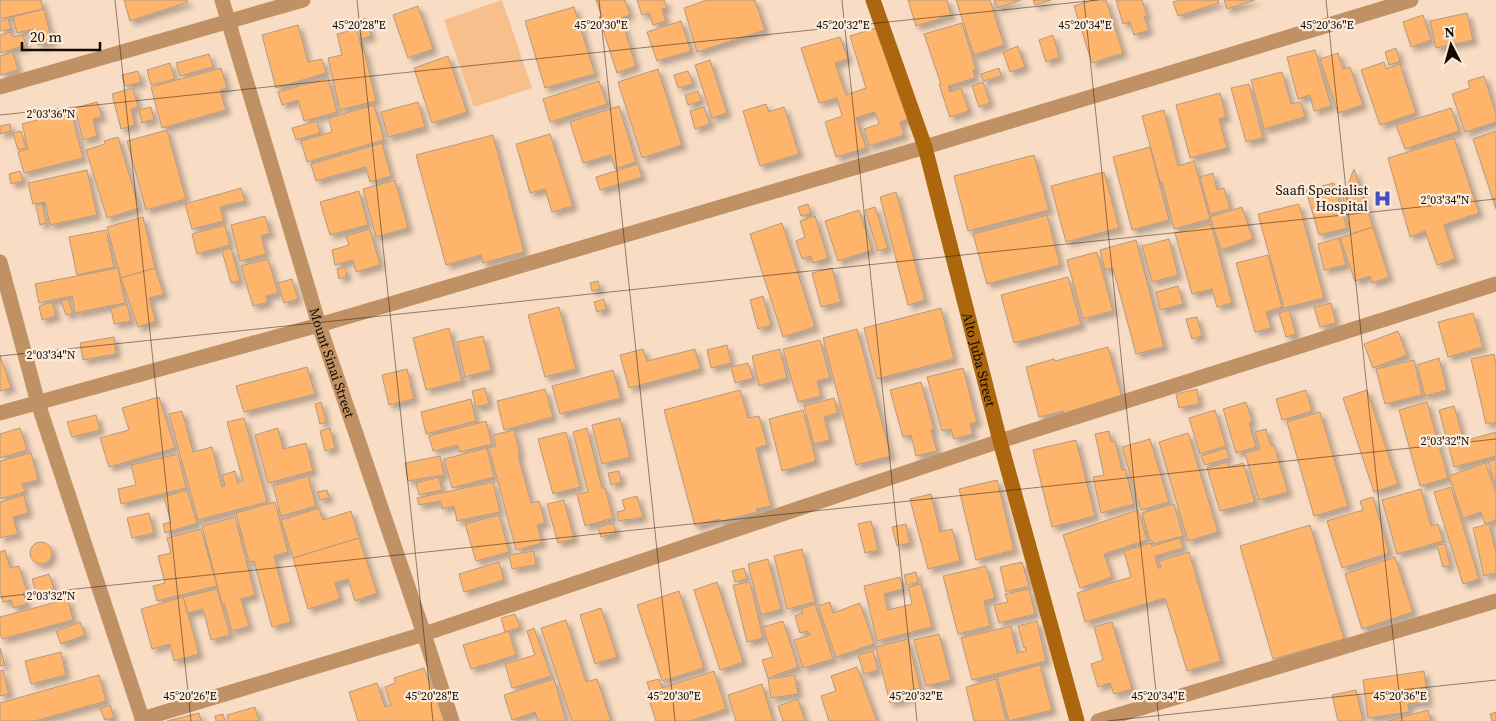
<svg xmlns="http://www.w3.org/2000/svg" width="1496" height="721" font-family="'Source Serif 4',serif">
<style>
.green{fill:#f6bf8c}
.building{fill:#feb46b;stroke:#b39a82;filter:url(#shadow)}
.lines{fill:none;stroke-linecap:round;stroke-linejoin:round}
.street{stroke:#c09164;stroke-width:15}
.secondary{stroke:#ac670e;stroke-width:15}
.ticks{fill:none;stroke:#130a03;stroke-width:1;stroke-opacity:0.45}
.labels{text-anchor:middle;stroke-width:4.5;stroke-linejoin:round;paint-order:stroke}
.poi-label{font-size:14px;fill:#130a03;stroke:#fcecdc;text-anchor:end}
.street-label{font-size:14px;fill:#130a03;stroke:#fcecdc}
.ticks-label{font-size:12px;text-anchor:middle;fill:#130a03;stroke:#fcecdc;stroke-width:4.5;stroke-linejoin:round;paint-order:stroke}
</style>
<defs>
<filter id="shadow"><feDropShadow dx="4.5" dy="4.5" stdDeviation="2.5" flood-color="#0004"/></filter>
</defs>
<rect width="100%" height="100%" fill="#f8dcc3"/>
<path class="green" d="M502,0L532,88L474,107L444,20Z"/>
<g class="building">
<path d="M0,0H41L43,9L0,19Z"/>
<path d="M124,0H187L188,2L130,21Z"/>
<path d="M596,0H625L630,15L621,18L636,66L617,73L599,17L602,16Z"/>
<path d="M637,0H664L667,8L662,9L666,21L653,25L649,13L642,15Z"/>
<path d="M707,0H755L765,30L697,52L684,8Z"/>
<path d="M908,0H947L951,15L916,26Z"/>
<path d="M956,0H990L1004,45L974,55Z"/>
<path d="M994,0H1021L997,8Z"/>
<path d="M1033,0H1051L1035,5Z"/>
<path d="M1093,0H1106L1123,53L1092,63L1074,6Z"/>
<path d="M1116,0H1142L1147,16L1144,17L1149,30L1134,35L1130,22L1123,24Z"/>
<path d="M1181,0H1218L1219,3L1178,16L1173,2Z"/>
<path d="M1224,0H1255L1227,9Z"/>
<path d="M418,6L433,49L408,58L393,15Z"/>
<path d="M574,7L595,74L545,88L525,21Z"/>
<path d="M44,9L52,42L38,45L34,29L17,33L13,17Z"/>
<path d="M1467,13L1473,40L1436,48L1430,21Z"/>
<path d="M1423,15L1431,40L1411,47L1403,22Z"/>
<path d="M365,18L371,36L362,39L356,21Z"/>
<path d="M8,19L11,29L0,31V21Z"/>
<path d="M681,21L691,51L657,61L647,32Z"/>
<path d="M962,23L976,69L973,70L975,78L948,86L950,92L961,88L969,111L950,117L939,84H941L924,34Z"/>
<path d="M298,25L308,62L322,59L326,73L276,88L262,35Z"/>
<path d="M882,26L911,118L900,122L904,135L869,146L864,129L879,124L876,114L874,112L856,118L866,148L836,157L825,122L842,116L837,98L819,103L801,48L840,37L848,59L835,63L846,95L866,88L850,36Z"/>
<path d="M357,29L362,50H364L376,101L340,110L328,58L342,55L337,34Z"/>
<path d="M11,32L13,37L23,35L26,45L0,53V35Z"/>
<path d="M1053,35L1059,57L1046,62L1039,40Z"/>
<path d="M1018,46L1025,67L1010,72L1003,52Z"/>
<path d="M1396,48L1400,61L1389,65L1385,52Z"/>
<path d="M1315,50L1331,106L1314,111L1310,95L1298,99L1287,57Z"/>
<path d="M13,52L18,70L0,75V56Z"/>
<path d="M1338,53L1343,69L1350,67L1363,105L1338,113L1320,59Z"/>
<path d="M209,54L213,67L180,76L176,63Z"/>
<path d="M448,56L467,112L432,123L414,68Z"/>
<path d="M710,60L727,113L712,118L695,65Z"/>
<path d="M1384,62L1386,69L1400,64L1416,113L1380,125L1361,70Z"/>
<path d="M170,63L175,79L151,85L147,70Z"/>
<path d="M221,68L227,88L220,90L226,110L162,128L151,87Z"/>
<path d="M999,68L1001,76L983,81L981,74Z"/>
<path d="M658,69L682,145L642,158L618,82Z"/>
<path d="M138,71L141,82L125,86L122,75Z"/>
<path d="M688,71L693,84L678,88L674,75Z"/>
<path d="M1282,72L1291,104L1301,102L1305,117L1264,129L1251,80Z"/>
<path d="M1484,76L1496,114V122L1465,132L1452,94L1470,88L1468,81Z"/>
<path d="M328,78L337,112L304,121L298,100L282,105L278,92Z"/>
<path d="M599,81L607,104L550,122L543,99Z"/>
<path d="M983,82L990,103L979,107L972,86Z"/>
<path d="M1249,84L1263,138L1246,142L1231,88Z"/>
<path d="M133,88L138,107L131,109L135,125L121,129L112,94Z"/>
<path d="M698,91L701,101L688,105L685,95Z"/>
<path d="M1220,93L1226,117L1219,119L1227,148L1190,158L1176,105Z"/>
<path d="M97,102L102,117L93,119L97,136L83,140L75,108Z"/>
<path d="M418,102L425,127L388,137L381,112Z"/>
<path d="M766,104L769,112L784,107L799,154L760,166L743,111Z"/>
<path d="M374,105L384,140L307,162L301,141L332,132L329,118Z"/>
<path d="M619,106L636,162L615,169L611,155L583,163L570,122Z"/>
<path d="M151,107L154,119L142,123L139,110Z"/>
<path d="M704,107L710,124L695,129L690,111Z"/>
<path d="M1451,108L1459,131L1405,149L1396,125Z"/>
<path d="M1164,110L1178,166L1194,161L1210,219L1174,229L1162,181L1160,182L1142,116Z"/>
<path d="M71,111L83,158L24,173L18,152L28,149L22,124Z"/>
<path d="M317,121L320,133L296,140L292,128Z"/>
<path d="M10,124L11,131L0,134V126Z"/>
<path d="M167,130L186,199L146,210L127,141Z"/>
<path d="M21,131L26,148L18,150L13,133Z"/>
<path d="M1496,131V209L1473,139Z"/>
<path d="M550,134L573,206L552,212L545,189L530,193L516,144Z"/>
<path d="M493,135L524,252L483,263L481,255L446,265L416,155Z"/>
<path d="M118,137L139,208L107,218L86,150L105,144L104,141Z"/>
<path d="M1454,138L1479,213L1444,225L1455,259L1437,265L1425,231L1410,237L1388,158Z"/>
<path d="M382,143L391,176L370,182L366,167L316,181L311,164Z"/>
<path d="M1150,147L1169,220L1132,230L1113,157Z"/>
<path d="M1034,155L1049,210L968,231L954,176Z"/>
<path d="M638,164L642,177L600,190L596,177Z"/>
<path d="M1354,169L1373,227L1351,234L1343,197Z"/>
<path d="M87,170L97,215L50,225L45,202L33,204L28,183Z"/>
<path d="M20,171L23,181L11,184L9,174Z"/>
<path d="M1104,172L1119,228L1066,242L1051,186Z"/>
<path d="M1213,173L1217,190L1224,188L1230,209L1210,214L1200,177Z"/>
<path d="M395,180L408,228L376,237L363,189Z"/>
<path d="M1334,183L1347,228L1319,235L1306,190Z"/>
<path d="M241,188L245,201L220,207L224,221L192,229L185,204Z"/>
<path d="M359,191L368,225L330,235L320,202Z"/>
<path d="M896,192L925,300L908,305L880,197Z"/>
<path d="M42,204L46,223L40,225L36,205Z"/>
<path d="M808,204L811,213L801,216L798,207Z"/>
<path d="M1299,204L1324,298L1284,308L1258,214Z"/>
<path d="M875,207L888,248L878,251L865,210Z"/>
<path d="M1242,207L1253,239L1221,250L1210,217Z"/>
<path d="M859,210L872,250L838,261L825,221Z"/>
<path d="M1047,215L1060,265L987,284L973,234Z"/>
<path d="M265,216L270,233L261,236L266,254L240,261L231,225Z"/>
<path d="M815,216L828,258L813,263L811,256L802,259L796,241L805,237L800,221Z"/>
<path d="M143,217L155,268L121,278L107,227Z"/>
<path d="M782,223L815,327L783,337L750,234Z"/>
<path d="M1211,224L1232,303L1217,307L1212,289L1192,294L1175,233Z"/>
<path d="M225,225L230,245L197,254L192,234Z"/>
<path d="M1373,227L1389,277L1372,283L1370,276L1355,281L1340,238Z"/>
<path d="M370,229L380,265L356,272L353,260L335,265L332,250L349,245L346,236Z"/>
<path d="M106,230L114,267L77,275L69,237Z"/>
<path d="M1339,238L1346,265L1324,270L1318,244Z"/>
<path d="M1169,239L1178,275L1152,282L1142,246Z"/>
<path d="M1136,240L1164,347L1136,354L1113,268L1105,270L1100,250Z"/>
<path d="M231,248L240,281L231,283L222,251Z"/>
<path d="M1097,252L1113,311L1083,319L1067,260Z"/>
<path d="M1268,255L1282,307L1266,312L1271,328L1255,332L1236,263Z"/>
<path d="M268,259L278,293L266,296L268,302L253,306L241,266Z"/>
<path d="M345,267L347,276L339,279L337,269Z"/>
<path d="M118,268L125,303L75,313L72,296L39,303L35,284Z"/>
<path d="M155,268L164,294L149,298L156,321L138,327L121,278Z"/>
<path d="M832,268L841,302L821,307L812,273Z"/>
<path d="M1068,277L1081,325L1014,343L1001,295Z"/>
<path d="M292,279L298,299L284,303L278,283Z"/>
<path d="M598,281L600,289L592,291L590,283Z"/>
<path d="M1178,286L1183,304L1160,310L1156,292Z"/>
<path d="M763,296L771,325L758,329L750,300Z"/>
<path d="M68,299L73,313L66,315L61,301Z"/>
<path d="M604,299L606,309L597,312L594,302Z"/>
<path d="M52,302L56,316L42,320L39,306Z"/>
<path d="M1331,303L1336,323L1320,327L1314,307Z"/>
<path d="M127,304L131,321L114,324L111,308Z"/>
<path d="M559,307L576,369L545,377L528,315Z"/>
<path d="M941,308L954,359L877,379L864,328Z"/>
<path d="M1289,310L1296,334L1286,337L1279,313Z"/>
<path d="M1473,313L1483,347L1448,357L1438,322Z"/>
<path d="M1197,317L1202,336L1192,339L1186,319Z"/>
<path d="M449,328L462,381L426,390L413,338Z"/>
<path d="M857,329L891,456L856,465L823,338Z"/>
<path d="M1398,331L1407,355L1373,368L1364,344Z"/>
<path d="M483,336L491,370L465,377L457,342Z"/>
<path d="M114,337L116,354L83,360L80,343Z"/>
<path d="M820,340L830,378L817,381L821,396L798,402L783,349Z"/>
<path d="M727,345L731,363L711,368L707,350Z"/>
<path d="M1108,347L1123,401L1065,417L1063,411L1039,417L1026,367L1054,359L1055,361Z"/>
<path d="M643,349L647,361L695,349L700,369L629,388L620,355Z"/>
<path d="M780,349L787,378L759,386L752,356Z"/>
<path d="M1494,354L1496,365V422L1486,424L1471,359Z"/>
<path d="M0,355L11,388L0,391Z"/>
<path d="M1439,358L1447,390L1425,396L1417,365Z"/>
<path d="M1414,360L1422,395L1385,404L1376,369Z"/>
<path d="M748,363L753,378L735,383L731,367Z"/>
<path d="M307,367L315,394L244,412L236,386Z"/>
<path d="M963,368L977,422L970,424L973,434L954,439L951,429L942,431L927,377Z"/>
<path d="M407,369L414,399L389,405L382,375Z"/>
<path d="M613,370L621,398L560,414L552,386Z"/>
<path d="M921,382L934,429L931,430L937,451L916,456L911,435L903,437L890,390Z"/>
<path d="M485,388L489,404L476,407L472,391Z"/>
<path d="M545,389L553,417L504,430L497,401Z"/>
<path d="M1197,389L1199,404L1179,408L1176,394Z"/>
<path d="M740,390L748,418L759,416L767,445L756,448L771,506L756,509L757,512L720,522V519L695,526L664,410Z"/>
<path d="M1306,390L1312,411L1282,420L1276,399Z"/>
<path d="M1367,390L1398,484L1374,492L1343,398Z"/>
<path d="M159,397L175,448L109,467L100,438L129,430L122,408Z"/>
<path d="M834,398L838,413L824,417L830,440L814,444L804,406Z"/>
<path d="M471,399L476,421L426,434L421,412Z"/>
<path d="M321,402L326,422L320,424L315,404Z"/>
<path d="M1246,402L1252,421L1249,423L1256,447L1236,453L1223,409Z"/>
<path d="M1427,402L1448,478L1420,486L1399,410Z"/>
<path d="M1454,406L1464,441L1496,432V456L1454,467L1439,410Z"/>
<path d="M803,410L816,461L782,471L769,419Z"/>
<path d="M1215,410L1226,446L1200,454L1189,418Z"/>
<path d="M182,411L193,452L212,447L222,487L225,486L222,475L235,471L238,483L243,481L227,422L244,418L267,502L198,520L169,414Z"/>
<path d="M1320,412L1348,506L1314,516L1287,422Z"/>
<path d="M96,415L100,430L72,437L67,422Z"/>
<path d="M620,418L630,457L602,464L592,425Z"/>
<path d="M486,421L492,444L460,452L458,445L433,451L429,436Z"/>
<path d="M20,428L27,450L0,458V434Z"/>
<path d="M278,428L283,449L306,443L313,471L268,483L255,435Z"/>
<path d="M330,428L335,448L325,451L320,431Z"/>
<path d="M587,428L602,488H605L613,518L585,526L577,494L588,492L573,432Z"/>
<path d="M1266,429L1271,446L1274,445L1288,492L1259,500L1245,453L1260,449L1255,432Z"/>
<path d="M514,430L520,454L518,455L531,503L539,501L545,523L537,525L542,543L516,550L489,448L496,446L493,435Z"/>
<path d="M1109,431L1111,442L1115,441L1122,470L1125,469L1134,504L1101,513L1093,477L1104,475L1095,434Z"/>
<path d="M566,432L580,487L553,494L538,439Z"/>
<path d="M1188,433L1218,532L1188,541L1159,442Z"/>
<path d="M1150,439L1169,502L1141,510L1122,447Z"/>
<path d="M1076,440L1095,516L1052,527L1033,450Z"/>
<path d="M487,448L494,477L452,488L444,459Z"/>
<path d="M1226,448L1229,458L1205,465L1201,456Z"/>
<path d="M31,453L38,480L22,484L25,492L0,499V461Z"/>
<path d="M178,454L186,488L121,504L118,489L136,485L131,465Z"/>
<path d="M440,456L444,475L408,481L405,463Z"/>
<path d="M1496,459V487L1488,462Z"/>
<path d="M1227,462L1229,467L1243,463L1255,502L1220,511L1207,468Z"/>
<path d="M1485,463L1496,492V520L1485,524L1481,512L1463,518L1449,476Z"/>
<path d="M619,471L621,482L611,485L608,473Z"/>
<path d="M308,476L316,506L281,516L273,486Z"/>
<path d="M439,477L442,490L419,495L416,483Z"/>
<path d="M997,480L1014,550L976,560L959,489Z"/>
<path d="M493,482L500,512L457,521L454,506L442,509L441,501L419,505L417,498Z"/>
<path d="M1451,487L1479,579L1463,584L1434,492Z"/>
<path d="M1421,489L1431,526L1438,524L1443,541L1397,554L1382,500Z"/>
<path d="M187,490L197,523L165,533L163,524L171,522L164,497Z"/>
<path d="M327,490L329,498L320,500L317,492Z"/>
<path d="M931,494L940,532L952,529L960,561L928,569L910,499Z"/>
<path d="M24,495L28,513L13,517L18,534L0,538V502Z"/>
<path d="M637,496L643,517L628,520L627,519L619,521L617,512L625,510L622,500Z"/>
<path d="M1373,497L1389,553L1342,568L1327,521L1363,510L1360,501Z"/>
<path d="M564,500L574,539L558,543L547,504Z"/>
<path d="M275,502L288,552L274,556L291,622L272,627L254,561L249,562L236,513Z"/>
<path d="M1174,504L1183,536L1153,544L1152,540L1150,541L1142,513Z"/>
<path d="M319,508L323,520L351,511L359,538L293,558L281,520Z"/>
<path d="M1138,510L1147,540L1104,554L1112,577L1080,588L1063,535Z"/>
<path d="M149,513L154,533L132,538L127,518Z"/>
<path d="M499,515L509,552L476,561L465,524Z"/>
<path d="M235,517L255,595L241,599L249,626L232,631L224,603L222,604L202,526Z"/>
<path d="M871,521L878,550L865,553L858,524Z"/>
<path d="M613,523L616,533L601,537L598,527Z"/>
<path d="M906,524L910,543L897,546L892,527Z"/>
<path d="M1489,524L1496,553V573L1484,576L1473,528Z"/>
<path d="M1310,525L1344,639L1273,659L1240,546Z"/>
<path d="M201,529L217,586L157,601L153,586L165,583L158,556L171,553L167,538Z"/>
<path d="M359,538L377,593L355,601L348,579L335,583L340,599L308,609L293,558Z"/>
<path d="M1180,538L1183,548L1155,556L1158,568H1161L1159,561L1189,552L1221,661L1187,671L1165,598L1085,622L1077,593L1131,577L1124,551L1151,543L1152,546Z"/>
<circle cx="41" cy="553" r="11"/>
<path d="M1445,544L1450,566L1443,567L1437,545Z"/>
<path d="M802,549L815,602L787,609L774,556Z"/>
<path d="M5,550L10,568L19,566L27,592L23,593L27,604L13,608L11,600L3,602L0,591V552Z"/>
<path d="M534,551L536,565L512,569L509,555Z"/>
<path d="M1395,557L1413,612L1362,629L1345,574Z"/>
<path d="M768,559L781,609L761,615L748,564Z"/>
<path d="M499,562L504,580L464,592L459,574Z"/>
<path d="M1022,562L1029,586L1006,592L1000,567Z"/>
<path d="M986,566L995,598L984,601L990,626L958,634L943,576Z"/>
<path d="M744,568L747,579L735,582L732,571Z"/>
<path d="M916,572L918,582L907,585L904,575Z"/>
<path d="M49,574L54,589L36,594L32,579Z"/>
<path d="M900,577L903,589L884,594L888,610L912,604L908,587L921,584L932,627L877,641L864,586Z"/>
<path d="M717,582L743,662L720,670L694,590Z"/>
<path d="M750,582L763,638L747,642L733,585Z"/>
<path d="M217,589L230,635L211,640L203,609L188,613L183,597Z"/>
<path d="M1029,589L1035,614L999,623L994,605L1008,602L1005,594Z"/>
<path d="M679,591L704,668L662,681L637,605Z"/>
<path d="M183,597L199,654L174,661L170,644L152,649L141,609Z"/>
<path d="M68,599L73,620L2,639L0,633V617Z"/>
<path d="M830,602L833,613L860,603L874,644L836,657L818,606Z"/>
<path d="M815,604L833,659L803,668L794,640L810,635L808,631L800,633L795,616L803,613L801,609Z"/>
<path d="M601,608L617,657L595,664L580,615Z"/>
<path d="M515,614L520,627L505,632L501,618Z"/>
<path d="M566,620L586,682L597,679L611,721H572L541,628Z"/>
<path d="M783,621L798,667L768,678L762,660L773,657L763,627Z"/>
<path d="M1037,621L1046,661L972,680L961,638L1011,626L1017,653L1026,651L1025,647L1024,648L1018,626Z"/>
<path d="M80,622L85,635L61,644L56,631Z"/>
<path d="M1112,622L1132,689L1114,694L1110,683L1098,687L1091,664L1103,660L1094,627Z"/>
<path d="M534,628L551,676L512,688L505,664L535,655L527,631Z"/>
<path d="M509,631L516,655L471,669L463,645Z"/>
<path d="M939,634L951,680L926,686L914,640Z"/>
<path d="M908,639L920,688L907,691L910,698L890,703L876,647Z"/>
<path d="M0,648L5,665L0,666Z"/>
<path d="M873,651L878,670L864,674L858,655Z"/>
<path d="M61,652L66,675L31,684L25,661Z"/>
<path d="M1040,665L1052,710L1009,721L997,677Z"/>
<path d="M857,667L877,721H829L821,696L836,691L831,676Z"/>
<path d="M424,668L433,692H434L444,721H358L349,692L377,683L385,707L391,705L385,687L395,683L394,678Z"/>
<path d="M3,670L9,694L0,696V671Z"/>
<path d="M714,671L726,709L690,721H656L647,693L650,692L647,682L659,679L662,688Z"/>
<path d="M1424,671L1428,702L1408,704L1409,712L1368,718L1363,680Z"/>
<path d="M99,675L106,701L35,721H0V703Z"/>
<path d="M795,675L798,694L771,698L768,679Z"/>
<path d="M554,679L566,721H538L535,712L512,720L504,695Z"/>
<path d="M996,679L1006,721H974L966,687Z"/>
<path d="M762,684L773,721H736L728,695Z"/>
<path d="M1356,690L1363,721H1338L1332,695Z"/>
<path d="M798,699L805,721H783L778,706Z"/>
<path d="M110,705L114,717L105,720L100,709Z"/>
<path d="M255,707L259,721H229L227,715Z"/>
<path d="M1428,710L1431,721H1388Z"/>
<path d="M1496,712V721H1492L1490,714Z"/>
<path d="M199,713L201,721H167Z"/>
<path d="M223,714L225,721H216L215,716Z"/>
</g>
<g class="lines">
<g class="street">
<path id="s1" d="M222,0L319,325L424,634L452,721"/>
<path d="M0,87L303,0"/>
<path d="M0,262L38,403L143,721"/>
<path d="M0,413L319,325L925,147L1411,0"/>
<path d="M142,719L424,634L1000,441L1496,284"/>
<path d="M1098,721L1496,601"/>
</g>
<path class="secondary" id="s2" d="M873,0L925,147L1000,441L1077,721"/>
</g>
<path class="ticks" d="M115,0L191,721M357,0L433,721M599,0L675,721M842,0L917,721M1084,0L1159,721M1326,0L1402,721M0,115L1098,0M0,356L1496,199M0,597L1496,439M1107,721L1496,680"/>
<defs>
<symbol id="hospital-bare" viewBox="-9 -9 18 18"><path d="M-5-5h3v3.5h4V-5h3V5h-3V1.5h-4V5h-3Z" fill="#464ec3" stroke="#fcecdc" stroke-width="2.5" paint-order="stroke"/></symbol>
</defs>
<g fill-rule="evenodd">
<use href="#hospital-bare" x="1370" y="186" width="25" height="25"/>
</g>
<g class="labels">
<g class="poi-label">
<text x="1368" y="195">Saafi Specialist<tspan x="1368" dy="16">Hospital</tspan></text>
</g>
<g class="street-label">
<text dy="5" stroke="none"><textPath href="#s2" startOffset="375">Alto Juba Street</textPath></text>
<text dy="5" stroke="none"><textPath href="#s1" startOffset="379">Mount Sinai Street</textPath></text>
</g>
</g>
<g class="ticks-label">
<text x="359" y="29">45°20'28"E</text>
<text x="601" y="29">45°20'30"E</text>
<text x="843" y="29">45°20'32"E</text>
<text x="1085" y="29">45°20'34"E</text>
<text x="1327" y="29">45°20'36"E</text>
<text x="51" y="118">2°03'36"N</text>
<text x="1445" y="204">2°03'34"N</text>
<text x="51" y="359">2°03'34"N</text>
<text x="1445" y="445">2°03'32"N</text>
<text x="51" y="600">2°03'32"N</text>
<text x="190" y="700">45°20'26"E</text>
<text x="432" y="700">45°20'28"E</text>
<text x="674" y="700">45°20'30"E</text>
<text x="916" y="700">45°20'32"E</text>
<text x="1158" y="700">45°20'34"E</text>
<text x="1400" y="700">45°20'36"E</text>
</g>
<g transform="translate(1451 45) rotate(354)" stroke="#fcecdc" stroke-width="4" paint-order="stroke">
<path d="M0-4L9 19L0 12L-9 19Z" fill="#130a03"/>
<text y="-8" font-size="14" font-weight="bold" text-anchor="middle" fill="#130a03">N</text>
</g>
<path d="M22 42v8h78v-8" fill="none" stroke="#130a03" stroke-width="2.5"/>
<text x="30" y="42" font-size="15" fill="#130a03" stroke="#fcecdc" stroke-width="4" paint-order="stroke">20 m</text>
</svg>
